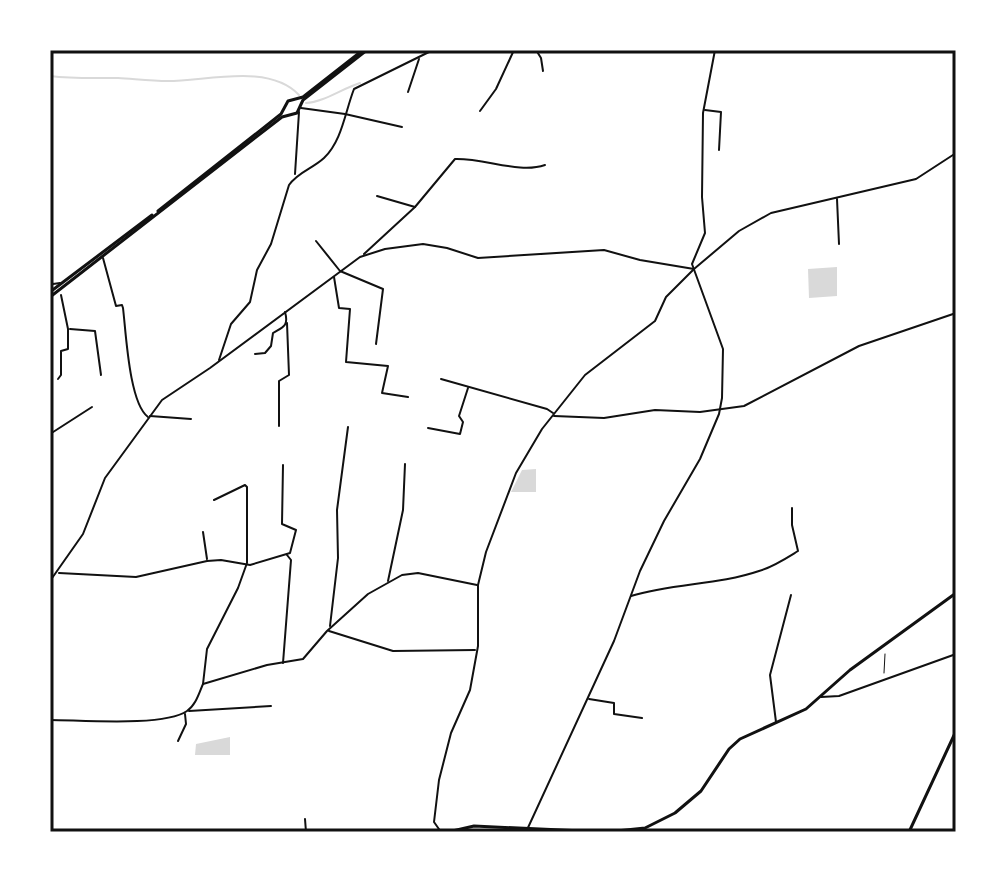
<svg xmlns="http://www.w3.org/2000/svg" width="1006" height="882" font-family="'DejaVu Sans',sans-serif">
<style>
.water{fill:#d9d9d9}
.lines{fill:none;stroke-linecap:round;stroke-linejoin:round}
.stream{stroke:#d9d9d9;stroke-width:2}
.path{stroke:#111;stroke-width:1}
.minor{stroke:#111;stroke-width:2}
.tertiary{stroke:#111;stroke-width:3}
.secondary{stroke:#111;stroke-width:3}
.neatline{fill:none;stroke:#111;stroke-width:3}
</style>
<rect width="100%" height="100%" fill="#fff"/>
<g class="water">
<path d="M837,267V296L809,298L808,269Z"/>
<path d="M536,469V492H511L522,470Z"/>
<path d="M230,737V755H195L196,744Z"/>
</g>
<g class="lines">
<g class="stream">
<path d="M50,76C73,79 95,78 118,78C135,79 151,81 168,81C207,81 269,63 299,95"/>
<path d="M306,103C324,102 341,89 360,83"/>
</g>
<path class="path" d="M884,673L885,654"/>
<g class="minor">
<path d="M536,50L541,58L543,71"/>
<path d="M408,92L419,59"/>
<path d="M301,108L345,114L402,127"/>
<path d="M705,110L721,112L719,150"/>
<path d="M480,111L496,89L514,50"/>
<path d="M295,174L299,112"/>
<path d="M377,196L415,207"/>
<path d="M837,199L839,244"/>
<path d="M316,241L340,271L383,289L376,344"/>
<path d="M364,254L415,207L455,159C485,158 519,174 545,165"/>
<path d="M103,258L116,306L122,305L123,308C126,332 129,403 148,417"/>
<path d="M334,277L339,308L350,309L346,362L388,366L382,393L408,397"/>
<path d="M50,281L53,284L60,283"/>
<path d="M70,329L95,331L101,375"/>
<path d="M255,354L265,353L271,346L273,333C283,327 289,326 285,312"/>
<path d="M219,360L231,324L250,302L257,270L271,244L289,185C298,172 312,169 324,158C342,141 345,112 354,89L433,50"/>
<path d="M58,379L61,375V351L68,349V329L61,295"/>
<path d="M441,379L547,409L553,413"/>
<path d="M150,416L191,419"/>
<path d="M554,416L604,418L655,410L700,412L744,406L859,346L956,313"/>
<path d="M279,426V381L289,375L287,323"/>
<path d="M428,428L460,434L463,422L459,416L468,388"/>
<path d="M50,434L92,407"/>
<path d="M203,532L207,559"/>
<path d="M50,568L51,579"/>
<path d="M59,573L136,577L207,561L221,560L250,565L290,553L296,530L282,524L283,465"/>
<path d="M50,581L83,534L105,478L162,400L210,368L360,257L385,249L423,244L447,248L478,258L604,250L640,260L694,269"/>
<path d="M388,581L403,510L405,464"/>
<path d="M631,596C673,583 718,585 759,571C773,567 785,559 798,551L792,525V508"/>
<path d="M330,626L338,558L337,510L348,427"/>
<path d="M329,631L393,651L475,650"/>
<path d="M283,663L291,560L287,555"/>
<path d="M203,684L207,649L238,588L247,563V487L245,485L214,500"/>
<path d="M821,697L839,696L956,654"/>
<path d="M589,699L614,703V714L642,718"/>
<path d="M189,711L271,706"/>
<path d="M50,720C80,720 164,727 187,711C196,705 199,693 203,684L267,665L303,659L327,631L368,594L402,575L418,573L477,585"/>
<path d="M776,722L770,675L791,595"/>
<path d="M178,741L186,724L185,714"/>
<path d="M305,819L306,832"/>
<path d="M441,832L434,822L439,780L451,733L470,690L478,646V585L486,552L516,473L542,429L585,375L655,321L666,297L694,269L739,231L771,213L916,179L956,153"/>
<path d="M526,832L614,641L640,571L664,521L700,459L719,414L722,398L723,349L692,264L705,233L702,197L703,113L715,50"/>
</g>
<path class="tertiary" d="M909,832L956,731"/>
<g class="secondary">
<path d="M158,211L281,114L288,101L303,97L363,50"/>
<path d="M50,292L152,215"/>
<path d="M50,297L282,117L297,113L303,100L367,50"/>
<path d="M448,832L474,826L604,832"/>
<path d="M607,832L645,828L675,813L701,791L729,749L740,739L806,709L850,670L956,593"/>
</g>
</g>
<rect width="1006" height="882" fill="none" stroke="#ffffff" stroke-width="104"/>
<rect x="52" y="52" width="902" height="778" class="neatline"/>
</svg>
